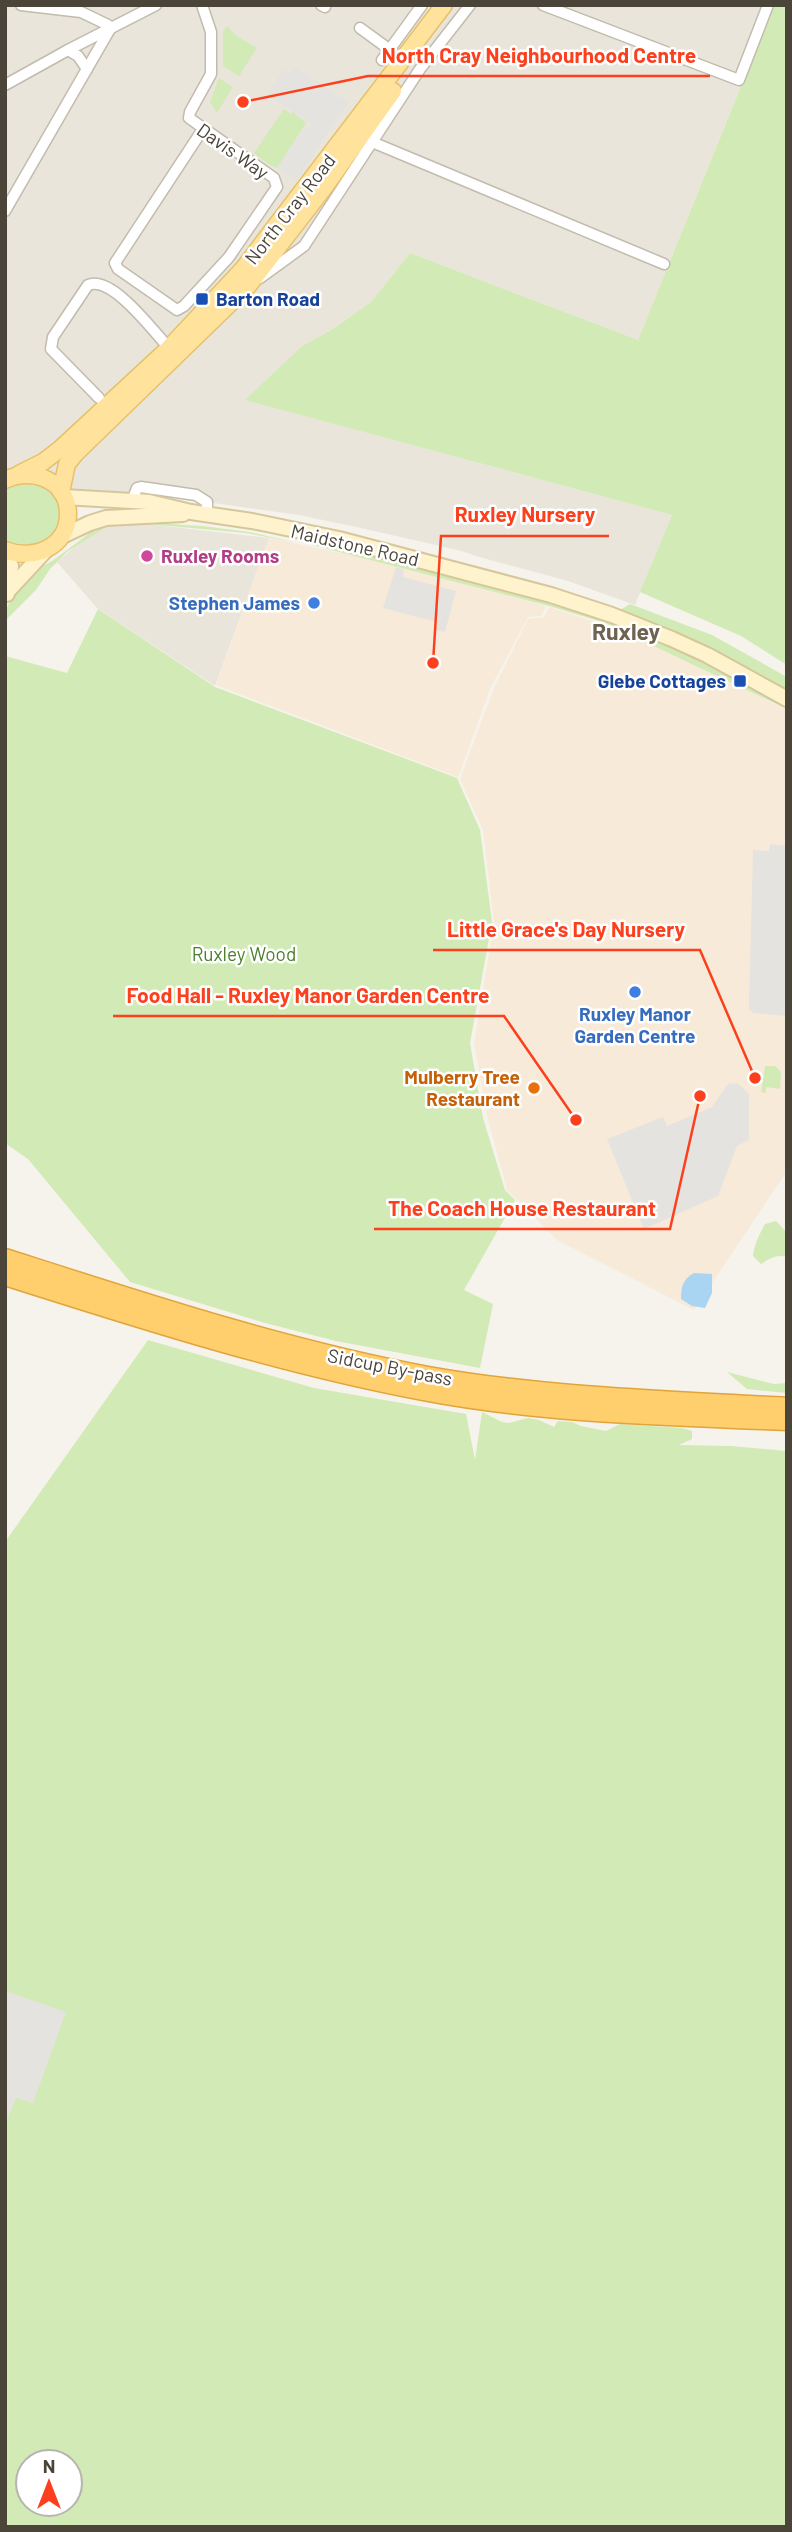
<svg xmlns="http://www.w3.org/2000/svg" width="792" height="2532" font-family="Barlow,sans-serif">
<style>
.residential{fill:#eae5da}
.commercial{fill:#f7ead8}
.green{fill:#d2eab5;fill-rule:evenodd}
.parking{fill:#e5e3e0}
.water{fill:#a9d4f2}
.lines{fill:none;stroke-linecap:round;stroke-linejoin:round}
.street-casing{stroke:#c2bbae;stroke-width:13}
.secondary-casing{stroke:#d6c79b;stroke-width:18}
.primary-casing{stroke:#e6c16a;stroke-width:19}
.highway-casing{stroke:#e0a43c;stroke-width:21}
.street{stroke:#fff;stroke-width:10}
.secondary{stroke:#fff3cd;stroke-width:14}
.primary{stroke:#ffe39c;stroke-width:16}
.highway{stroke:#ffcf6e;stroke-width:18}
.transit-dot{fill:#1a4fb4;stroke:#fff;stroke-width:2.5}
.hotel-dot{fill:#d1479c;stroke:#fff;stroke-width:2.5}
.shop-dot{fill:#3f7fe0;stroke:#fff;stroke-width:2.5}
.food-dot{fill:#e8710a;stroke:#fff;stroke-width:2.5}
.labels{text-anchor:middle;stroke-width:5;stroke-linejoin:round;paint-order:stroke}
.street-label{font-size:19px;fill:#4b4439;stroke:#fff}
.transit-label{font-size:19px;font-weight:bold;fill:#164399;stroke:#fff;text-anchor:start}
.hotel-label{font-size:19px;font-weight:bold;fill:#b23c85;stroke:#fff;text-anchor:start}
.shop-label{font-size:19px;font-weight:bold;fill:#366cbe;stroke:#fff;text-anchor:end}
.park-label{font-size:19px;fill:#4a7f2a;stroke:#fff}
.food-label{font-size:19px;font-weight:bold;fill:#c56008;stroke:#fff;text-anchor:end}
.quarter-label{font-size:23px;font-weight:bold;fill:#6e6250;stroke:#fff}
.leader{fill:none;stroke:#fc3f1d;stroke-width:2.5}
.callout-dot{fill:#fc3f1d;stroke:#fff;stroke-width:2.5}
.callout-label{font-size:21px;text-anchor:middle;font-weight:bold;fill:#fc3f1d;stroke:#fff;stroke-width:5;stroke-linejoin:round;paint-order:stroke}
</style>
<rect width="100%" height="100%" fill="#f6f3ec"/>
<g class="residential">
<path d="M5,5H774L638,340L410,253L371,302L333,329L302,346L246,400L672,515L635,605L568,581L479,557L462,551L361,528L299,515L142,493L74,492L5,476Z"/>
<path d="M147,524L269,538L215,686L97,608L57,562L79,543L110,525Z"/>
</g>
<g class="commercial">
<path d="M269,538L361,557L546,606L541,616L528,617L491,687L458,777L216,685Z"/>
<path d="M549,607L626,632L787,710V1171L694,1310L557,1240L507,1190L488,1119L474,1043L494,923L483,830L460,779L494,688L528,619L544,617Z"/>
</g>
<g class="green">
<path d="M774,5H787V665L741,636L640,592L672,515L245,400L302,346L333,329L371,302L410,253L638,340Z"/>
<path d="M227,26L235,35L257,48L239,76L223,66V32Z"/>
<path d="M219,78L233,87L217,113L210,102Z"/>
<path d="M284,109L291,114L293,112L306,123L277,168L268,164L254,153Z"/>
<path d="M40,481L58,497L62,520L57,534L38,547L11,545L5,541V488L10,484Z"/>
<path d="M139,522L203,526L249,532L298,543L246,533L147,524L110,525L68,551L50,569L36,590L5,621V613L10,600L31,572L52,561L91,532L111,524Z"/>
<path d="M315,540L595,616L692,656L774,698L787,706V709L605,623L549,606L312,545Z"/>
<path d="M630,604L712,635L787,677V691L705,646L620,610Z"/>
<path d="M98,609L215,687L457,778L480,830L492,922L470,1043L483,1118L505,1190L515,1200L464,1290L493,1304L480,1368L336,1341L265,1323L130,1282L28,1159L5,1143V656L67,673Z"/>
<path d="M765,1066H775L781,1072L780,1089L766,1087V1093L761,1092Z"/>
<path d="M776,1221L787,1233V1257C777,1254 769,1259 761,1264L753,1256C754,1245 760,1233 765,1224Z"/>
<path d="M148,1340L314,1388L466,1414L475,1460L482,1412L502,1422L509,1423L528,1418L539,1420L554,1427L558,1421L572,1422L581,1426L606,1431L620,1424L682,1428L692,1431V1439L679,1445L731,1446L787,1451V2527H5V1542ZM28,2462H70V2504H28Z"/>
<path d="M727,1372L774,1384L787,1383V1393L747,1389Z"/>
</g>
<g class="parking">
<path d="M295,67L348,102L296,181L277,169L305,126L311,130L313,124L267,95L284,69L291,74Z"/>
<path d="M396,567L404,570L403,577L456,591L445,632L436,630L437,622L383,608Z"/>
<path d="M770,844L787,846L785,1016L753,1013L749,1009L753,850L769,851Z"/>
<path d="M737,1083L749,1094V1140L737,1146L718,1196L644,1229L607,1139L663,1117L667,1126L712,1107L728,1084Z"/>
<path d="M5,1991L66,2012L33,2103L16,2098L5,2126Z"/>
</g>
<path class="water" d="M694,1273L712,1274V1293L705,1308L692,1306L681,1299C681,1287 683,1279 694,1273Z"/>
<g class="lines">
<defs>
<g id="street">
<path d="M21,5L81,12L108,25L110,29"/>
<path d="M202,5L211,32V74L190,112L189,118L274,178L277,187L229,257L184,306L177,310L118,269L115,263L203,129"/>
<path d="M321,5L325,7"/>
<path d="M543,5L739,80L768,5"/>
<path d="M360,28L390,50"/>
<path d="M68,50L78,56L87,69"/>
<path d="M382,60L422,5"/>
<path d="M5,85L68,50L156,5"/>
<path d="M372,142L664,264"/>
<path d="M5,211L110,29"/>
<path d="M260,278L304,246L420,69L470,5"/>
<path d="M99,398L51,349L53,337L88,285C112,275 153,331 169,348"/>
<path d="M132,501L137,488L141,487L196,495L207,502V514"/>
</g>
<g id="secondary">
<path d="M64,497L149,502L191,512L252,521L339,539L551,595L612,615L672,639L707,655L787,699"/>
<path d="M60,537L90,523L106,518L183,514"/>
<path d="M5,551L11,566L7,594"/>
<path d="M8,591L46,550"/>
</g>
<g id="primary">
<path d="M19,474L43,462L60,449L169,348L243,269L444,5"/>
<path d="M5,480C32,467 68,480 68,514C68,548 32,561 5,550"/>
<path d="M61,492L67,464L75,454L248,286L323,189L393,91"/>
</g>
<g id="highway">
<path d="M5,1258C145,1303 284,1349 428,1376C546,1397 667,1400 787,1407"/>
<path d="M5,1276C143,1320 281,1364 423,1391C543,1414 666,1416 787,1421"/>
</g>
</defs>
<use href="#street" class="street-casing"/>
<use href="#secondary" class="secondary-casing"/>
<use href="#primary" class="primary-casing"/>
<use href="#highway" class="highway-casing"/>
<use href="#street" class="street"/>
<use href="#secondary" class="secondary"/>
<use href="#primary" class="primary"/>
<use href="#highway" class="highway"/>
</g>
<g class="transit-dot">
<rect x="195" y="292" width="14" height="14" rx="3.5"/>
<rect x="733" y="674" width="14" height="14" rx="3.5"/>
</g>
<circle class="hotel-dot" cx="147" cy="556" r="7"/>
<g class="shop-dot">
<circle cx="314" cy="603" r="7"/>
<circle cx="635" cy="992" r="7"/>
</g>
<circle class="food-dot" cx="534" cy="1088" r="7"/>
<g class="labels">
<g class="street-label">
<text transform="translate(233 151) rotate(35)" y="7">Davis Way</text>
<text transform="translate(290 209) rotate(-52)" y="7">North Cray Road</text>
<text transform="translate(355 545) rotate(13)" y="7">Maidstone Road</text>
<text transform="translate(390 1367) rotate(11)" y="7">Sidcup By-pass</text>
</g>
<g class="transit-label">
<text x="216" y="306">Barton Road</text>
<text x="726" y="688" text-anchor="end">Glebe Cottages</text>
</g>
<g class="hotel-label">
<text x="161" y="563">Ruxley Rooms</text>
</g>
<g class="shop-label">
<text x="300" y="610">Stephen James</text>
<text x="635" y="1021" text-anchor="middle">Ruxley Manor<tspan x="635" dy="22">Garden Centre</tspan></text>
</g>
<g class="park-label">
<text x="244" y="961">Ruxley Wood</text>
</g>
<g class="food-label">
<text x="520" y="1084">Mulberry Tree<tspan x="520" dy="22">Restaurant</tspan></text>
</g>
<g class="quarter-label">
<text x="626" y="640">Ruxley</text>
</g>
</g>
<path class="leader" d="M243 102L368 76H710M433 663L441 536H609M755 1078L700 950H433M576 1120L504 1016H113M700 1096L670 1229H374"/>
<g class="callout-dot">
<circle cx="243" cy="102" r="7"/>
<circle cx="433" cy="663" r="7"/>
<circle cx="755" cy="1078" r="7"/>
<circle cx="576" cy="1120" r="7"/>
<circle cx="700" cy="1096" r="7"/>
</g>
<g class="callout-label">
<text x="539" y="63">North Cray Neighbourhood Centre</text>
<text x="525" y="522">Ruxley Nursery</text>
<text x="566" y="937">Little Grace's Day Nursery</text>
<text x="308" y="1003">Food Hall - Ruxley Manor Garden Centre</text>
<text x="522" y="1216">The Coach House Restaurant</text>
</g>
<rect width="792" height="2532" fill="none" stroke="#4b4439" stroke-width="14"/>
<g transform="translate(49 2483)"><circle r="33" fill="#ffffff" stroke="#b7b4b0" stroke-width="2"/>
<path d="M0-5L12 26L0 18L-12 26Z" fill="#fc3f1d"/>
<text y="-10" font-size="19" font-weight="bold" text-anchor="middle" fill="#4b4439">N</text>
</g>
</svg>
